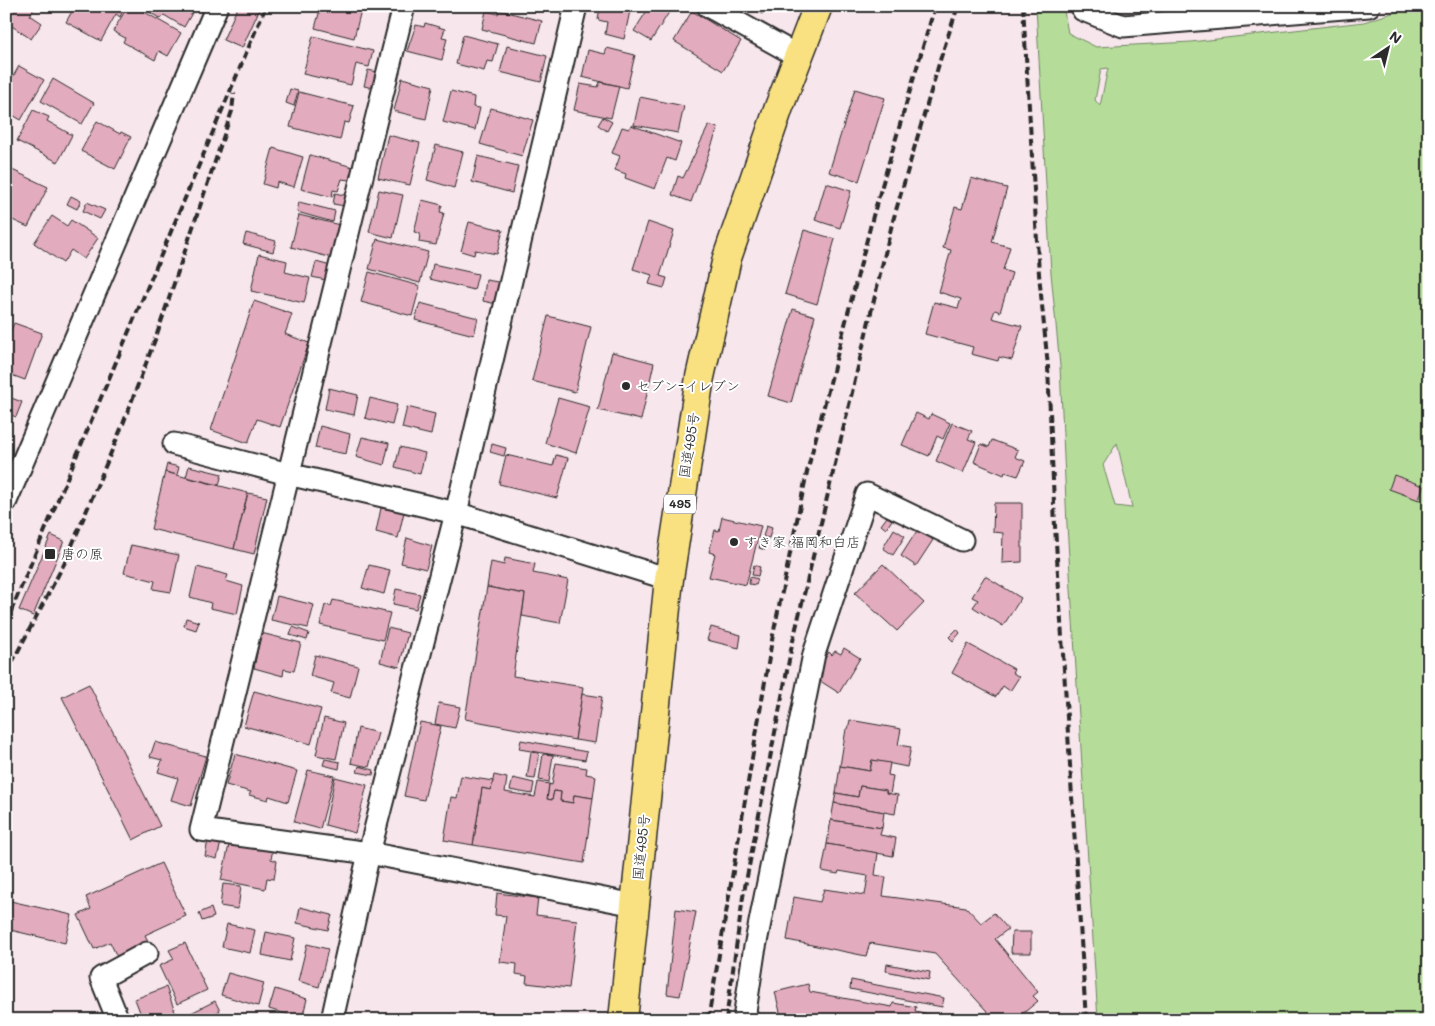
<svg xmlns="http://www.w3.org/2000/svg" width="1435" height="1026" font-family="Mali,'Klee One',sans-serif">
<style>
.green{fill:#b5dd99;stroke:#708462;fill-rule:evenodd}
.building{fill:#e3abbe;stroke:#2b2b2b}
.lines{fill:none;stroke-linecap:round;stroke-linejoin:round}
.minor-casing{stroke:#2b2b2b;stroke-width:25}
.trunk-casing{stroke:#2b2b2b;stroke-width:31}
.minor{stroke:#fff;stroke-width:21}
.trunk{stroke:#f9e181;stroke-width:28}
.rail{stroke:#2b2b2b;stroke-width:4;stroke-dasharray:8 4;stroke-linecap:butt}
.poi-dot{fill:#2b2b2b;stroke:#fff;stroke-width:2}
.labels{text-anchor:middle;stroke-width:4;stroke-linejoin:round;paint-order:stroke}
.shield{fill:#fff;stroke:#6b6b6b;stroke-width:1}
.shield-label{font-size:12px;font-weight:bold;fill:#2b2b2b}
.poi-label{font-size:14px;fill:#2b2b2b;stroke:#fff;text-anchor:start}
.street-label{font-size:14px;fill:#2b2b2b;stroke:#fff}
</style>
<rect width="100%" height="100%" fill="#f7e6ec"/>
<filter id="ink" filterUnits="userSpaceOnUse"><feTurbulence type="fractalNoise" baseFrequency=".02" numOctaves="2"/><feDisplacementMap in="SourceGraphic" scale="10" xChannelSelector="R" yChannelSelector="G"/><feConvolveMatrix kernelMatrix="1 2 1 2 8 2 1 2 1" color-interpolation-filters="sRGB"/></filter>
<g filter="url(#ink)">
<path class="green" d="M1036,6H1063L1068,33L1096,47L1191,42L1364,22L1414,6H1429V1020H1098L1067,525L1060,366L1051,273ZM1108,68L1100,106L1095,100L1101,69ZM1117,443L1132,507V508L1115,506L1103,465Z"/>
<g class="building">
<path d="M6,6H36L30,15L42,23L31,39L6,22Z"/>
<path d="M75,6H125L120,17L116,14L101,41L66,22Z"/>
<path d="M128,6H134L181,33L168,56L159,51L155,60L123,42L125,38L113,31Z"/>
<path d="M139,6H196L184,27L164,15L161,19Z"/>
<path d="M238,6H261L242,48L223,40Z"/>
<path d="M321,6H362L354,38L315,28Z"/>
<path d="M600,6H631L624,39L605,34L607,22L598,20Z"/>
<path d="M650,6H667L671,9L651,41L634,31Z"/>
<path d="M747,6H766L762,14Z"/>
<path d="M499,10L542,21L536,43L482,29L486,11L498,14Z"/>
<path d="M692,11L741,41L723,71L674,41Z"/>
<path d="M425,23L445,29L442,37L447,38L442,60L407,51L416,25L424,27Z"/>
<path d="M463,35L498,44L493,62L487,61L484,71L456,64Z"/>
<path d="M313,36L373,51L369,67L356,64L351,85L303,74Z"/>
<path d="M507,46L547,56L541,82L500,72Z"/>
<path d="M607,48L635,55L627,88L582,77L588,50L605,54Z"/>
<path d="M19,66L44,80L21,120L6,111V89Z"/>
<path d="M368,70L377,72L373,88L364,86Z"/>
<path d="M402,78L433,86L426,119L394,111Z"/>
<path d="M53,79L94,103L82,124L41,101Z"/>
<path d="M600,82L619,86L611,118L574,110L580,84L598,87Z"/>
<path d="M290,89L298,91L294,106L286,103Z"/>
<path d="M855,89L885,98L859,181L829,172Z"/>
<path d="M451,91L474,97L473,107L480,108L475,130L443,122Z"/>
<path d="M299,92L354,106L349,123L344,122L340,140L290,127Z"/>
<path d="M640,97L684,106L678,133L634,125Z"/>
<path d="M491,108L533,120L522,156L480,144Z"/>
<path d="M33,110L49,117L47,121L72,135L58,162L17,141Z"/>
<path d="M603,117L612,122L607,131L598,125Z"/>
<path d="M97,121L120,134L121,132L131,137L115,169L81,151Z"/>
<path d="M631,125L681,143L675,161L667,158L655,189L625,178L626,174L615,170L620,156L612,153L622,127L629,129Z"/>
<path d="M709,125L718,128L691,202L672,195L678,176L683,178Z"/>
<path d="M388,135L420,143L410,185L378,178Z"/>
<path d="M436,145L463,152L454,188L427,180Z"/>
<path d="M273,148L303,157L294,187L277,182L276,188L263,184Z"/>
<path d="M310,155L353,167L349,180L342,179L338,191L333,190L332,197L301,189Z"/>
<path d="M478,156L518,166L512,193L472,182Z"/>
<path d="M6,167L48,187L28,227L6,217V209L9,203L6,202Z"/>
<path d="M971,178L1007,188L992,242L1010,247L1003,270L1012,273L1000,312L995,310L992,318L1022,326L1012,360L999,357L998,361L971,354L973,347L925,334L934,302L958,308L961,299L939,292L951,250L943,248L955,207L962,209Z"/>
<path d="M826,183L851,191L840,228L815,220Z"/>
<path d="M379,190L403,195L393,238L369,232Z"/>
<path d="M335,193L353,197L351,207L333,204Z"/>
<path d="M71,196L81,201L77,209L67,204Z"/>
<path d="M422,200L442,205L440,212L444,213L436,245L419,242L420,233L414,232Z"/>
<path d="M87,202L105,210L100,219L83,211Z"/>
<path d="M299,202L335,211L333,222L297,212Z"/>
<path d="M299,215L348,227L340,260L291,247Z"/>
<path d="M52,216L67,226L71,220L98,238L84,259L71,250L63,263L34,243Z"/>
<path d="M469,222L503,230L497,254L475,250L474,255L461,251Z"/>
<path d="M648,222L674,231L660,276L667,278L664,288L649,284L652,275L633,269Z"/>
<path d="M804,230L835,239L817,304L785,294Z"/>
<path d="M246,233L276,241L273,252L243,244Z"/>
<path d="M377,239L428,252L420,283L369,269Z"/>
<path d="M259,254L287,261L285,272L310,278L304,303L251,291Z"/>
<path d="M316,262L338,268L334,282L312,277Z"/>
<path d="M433,264L478,274L474,290L430,279Z"/>
<path d="M369,272L420,286L412,316L361,302Z"/>
<path d="M486,280L504,283L501,305L483,301Z"/>
<path d="M254,301L292,314L285,334L309,343L280,427L257,419L248,443L211,430Z"/>
<path d="M420,303L478,318L474,335L415,320Z"/>
<path d="M793,309L815,316L791,403L768,396Z"/>
<path d="M548,316L591,327L575,392L532,381Z"/>
<path d="M14,323L42,333L25,380L6,373V343Z"/>
<path d="M612,352L654,363L641,420L598,410Z"/>
<path d="M329,388L358,395L354,415L325,409Z"/>
<path d="M6,396L22,402L16,417L6,413Z"/>
<path d="M370,398L397,405L392,425L365,418Z"/>
<path d="M558,398L590,407L576,453L545,443Z"/>
<path d="M407,407L435,414L431,435L402,428Z"/>
<path d="M916,413L929,419L931,414L950,423L943,439L937,436L929,456L902,445Z"/>
<path d="M952,423L972,431L968,439L976,442L963,473L936,461Z"/>
<path d="M320,426L350,434L346,454L315,448Z"/>
<path d="M362,437L389,443L384,465L356,457Z"/>
<path d="M992,440L1018,450L1015,457L1025,461L1018,476L1005,472L1004,475L974,462L981,444L989,447Z"/>
<path d="M492,444L506,448L504,456L490,452Z"/>
<path d="M400,447L425,453L420,474L395,467Z"/>
<path d="M506,455L553,466L556,455L568,458L557,498L499,484Z"/>
<path d="M167,464L179,467L177,475L165,472Z"/>
<path d="M189,466L222,474L219,485L186,477Z"/>
<path d="M165,472L248,493L234,549L151,529Z"/>
<path d="M1394,475L1423,486L1419,500L1389,489Z"/>
<path d="M248,493L267,497L254,554L234,549Z"/>
<path d="M994,503H1022V562L1002,563L1003,533L993,532Z"/>
<path d="M381,508L404,512L398,538L376,532Z"/>
<path d="M722,517L761,526L746,585L709,577L715,554L709,552L715,530L719,531Z"/>
<path d="M887,517L892,520L886,529L881,525Z"/>
<path d="M766,526L772,528L769,538L763,537Z"/>
<path d="M894,529L905,536L893,555L883,548Z"/>
<path d="M918,529L933,540L916,566L901,556Z"/>
<path d="M51,535L64,541L33,616L19,610Z"/>
<path d="M407,538L432,546L426,569L401,563Z"/>
<path d="M761,541L766,543L765,550L759,548Z"/>
<path d="M131,545L179,555L171,592L153,589L155,581L124,573Z"/>
<path d="M505,558L535,564L533,573L568,580L560,623L522,616L525,594L487,587L491,562L504,565Z"/>
<path d="M883,564L924,603L897,631L855,593Z"/>
<path d="M369,565L390,570L384,594L362,588Z"/>
<path d="M754,565L760,567L758,576L752,575Z"/>
<path d="M197,567L228,575L226,581L243,586L237,614L210,608L211,603L190,597Z"/>
<path d="M985,576L1021,598L1003,626L973,607L978,600L972,597Z"/>
<path d="M750,577L758,579L756,585L749,584Z"/>
<path d="M487,587L525,594L513,676L583,687L575,740L465,719Z"/>
<path d="M396,589L420,594L416,609L393,604Z"/>
<path d="M277,596L314,605L308,628L271,620Z"/>
<path d="M333,600L390,613L383,640L320,625L325,605L331,606Z"/>
<path d="M186,618L199,622L196,630L184,626Z"/>
<path d="M293,627L309,633L307,640L290,635Z"/>
<path d="M711,627L741,635L739,648L707,640Z"/>
<path d="M388,628L408,633L399,667L380,662Z"/>
<path d="M957,629L960,633L953,641L949,637Z"/>
<path d="M261,633L301,643L294,671L284,669L283,676L254,668Z"/>
<path d="M968,644L1014,669L1012,672L1019,677L1010,691L1003,686L996,697L952,673Z"/>
<path d="M844,648L860,658L839,693L814,677L829,652L832,655L835,651L841,654Z"/>
<path d="M315,655L358,666L350,698L331,693L334,683L310,676Z"/>
<path d="M89,684L160,826L133,840L62,697Z"/>
<path d="M254,691L321,709L311,744L244,726Z"/>
<path d="M582,694L602,697L595,743L575,740Z"/>
<path d="M439,703L460,707L455,728L435,724Z"/>
<path d="M324,718L344,723L336,759L316,755Z"/>
<path d="M850,720L901,729L898,745L911,747L907,767L872,760L870,771L840,766L846,729H848Z"/>
<path d="M420,722L441,726L424,800L404,796Z"/>
<path d="M358,728L378,733L369,767L351,763Z"/>
<path d="M521,740L587,752L585,760L519,749Z"/>
<path d="M155,742L206,756L191,806L171,800L178,778L158,772L162,760L150,757Z"/>
<path d="M531,752L539,753L535,779L527,778Z"/>
<path d="M235,754L297,771L288,802L269,796L268,800L249,795L251,792L226,785Z"/>
<path d="M543,754L553,755L549,782L539,780Z"/>
<path d="M325,759L340,762L339,769L323,765Z"/>
<path d="M872,760L890,763L888,775L893,776L890,795L886,793V790L860,786L858,797L836,793L840,766L870,771Z"/>
<path d="M556,763L587,768L586,774L596,776L593,798L574,795L573,803L560,801L561,792L554,791L552,800L547,799L549,784L552,785Z"/>
<path d="M359,766L374,770L373,775L357,772Z"/>
<path d="M308,770L334,776L320,829L294,822Z"/>
<path d="M494,775L507,778L505,792L535,797L538,782L549,784L547,799L552,800L554,791L561,792L560,801L573,803L574,795L593,798L584,863L473,845L482,788L491,790Z"/>
<path d="M461,776L493,781L491,790L482,788L473,845L444,840L451,797L457,798Z"/>
<path d="M335,777L367,785L355,833L325,825Z"/>
<path d="M513,778L534,783L532,794L510,790Z"/>
<path d="M860,786L886,790V793L898,795L895,814L834,803L836,793L858,797Z"/>
<path d="M834,803L884,812L882,828L831,820Z"/>
<path d="M831,820L882,828L880,835L896,838L893,856L827,844Z"/>
<path d="M209,835L222,838L217,859L205,856Z"/>
<path d="M230,841L273,849L271,859L277,861L274,879L267,878L265,889L221,880Z"/>
<path d="M827,844L878,853L875,875L886,877L883,896L966,907L981,923L994,913L1008,929L995,939L1038,992L1033,996L1038,1001L1015,1020H995L935,954L870,943L866,956L787,940L794,897L820,902L824,889L865,895L868,876L839,871L838,874L822,871Z"/>
<path d="M161,863L186,916L145,935L150,945L118,959L110,942L94,949L78,915L91,909L86,897Z"/>
<path d="M223,884L241,886L238,909L220,906Z"/>
<path d="M497,893L538,898L536,915L577,920L569,988L526,983L527,976L516,974L517,964L500,962L506,916L495,915Z"/>
<path d="M6,900L72,915L65,943L6,929Z"/>
<path d="M300,907L332,915L328,930L297,923Z"/>
<path d="M211,908L214,917L202,921L199,913Z"/>
<path d="M676,909L696,912L680,996L667,994Z"/>
<path d="M227,924L255,930L250,953L222,947Z"/>
<path d="M266,932L295,938L290,961L262,955Z"/>
<path d="M1012,932H1031V953H1011Z"/>
<path d="M185,943L207,990L177,1004L159,966L174,959L169,950Z"/>
<path d="M307,944L328,949L319,987L298,981Z"/>
<path d="M887,964L930,972L929,980L886,971Z"/>
<path d="M228,973L264,983L258,1006L221,995Z"/>
<path d="M851,980L944,998L942,1007L850,989Z"/>
<path d="M808,984L810,992L892,1007L893,1003L916,1007L915,1011L939,1016L938,1020H782L775,992Z"/>
<path d="M166,987L178,1020H143L135,999Z"/>
<path d="M275,989L307,999L302,1019L269,1009Z"/>
<path d="M215,1001L220,1011L211,1015L213,1020H189L187,1015Z"/>
</g>
<g class="lines">
<defs>
<g id="minor">
<path d="M404,6L201,830L369,853L635,905"/>
<path d="M708,6L798,56"/>
<path d="M1083,10L1123,26L1369,6"/>
<path d="M174,444L288,474L456,513L669,579"/>
<path d="M6,501L217,6"/>
<path d="M118,1020L101,978L147,953"/>
<path d="M332,1020L369,853L456,513L576,6"/>
<path d="M748,1020L745,1012L754,952L814,654L867,494L962,540"/>
</g>
<path id="trunk" d="M623,1020L669,579L700,377L727,258L779,107L818,6"/>
</defs>
<use href="#minor" class="minor-casing"/>
<use href="#trunk" class="trunk-casing"/>
<use href="#minor" class="minor"/>
<use href="#trunk" class="trunk"/>
<g class="rail">
<path d="M1023,6L1039,274L1048,367L1055,526L1086,1020"/>
<path d="M6,623L266,6"/>
<path d="M6,674L65,562L123,424L156,337L232,111L234,93"/>
<path d="M708,1020L772,640L807,472L873,216L935,6"/>
<path d="M726,1020L743,897L792,645L892,224L941,57L958,6"/>
</g>
</g>
</g>
<g class="poi-dot">
<circle cx="626" cy="386" r="5"/>
<circle cx="734" cy="542" r="5"/>
<rect x="44" y="548" width="12" height="12" rx="2.5"/>
</g>
<g class="labels">
<rect class="shield" x="664" y="494.5" width="32" height="19" rx="4"/>
<g class="shield-label">
<text x="680" y="508">495</text>
</g>
<g class="poi-label">
<text x="636" y="391">セブン-イレブン</text>
<text x="744" y="547">すき家 福岡和白店</text>
<text x="61" y="559">唐の原</text>
</g>
<g class="street-label">
<text transform="translate(689 445) rotate(-81)" y="5">国道495号</text>
<text transform="translate(641 847) rotate(-84)" y="5">国道495号</text>
</g>
</g>
<rect width="1435" height="1026" fill="none" stroke="#fff" stroke-width="25"/>
<rect x="12" y="12" width="1410" height="1001" fill="none" stroke="#2b2b2b" stroke-width="2" filter="url(#ink)"/>
<g transform="translate(1388 48) rotate(35)" stroke="#ffffff" stroke-width="4" paint-order="stroke">
<path d="M0-4L9 19L0 12L-9 19Z" fill="#2b2b2b"/>
<text y="-8" font-size="14" font-weight="bold" text-anchor="middle" fill="#2b2b2b">N</text>
</g>
</svg>
